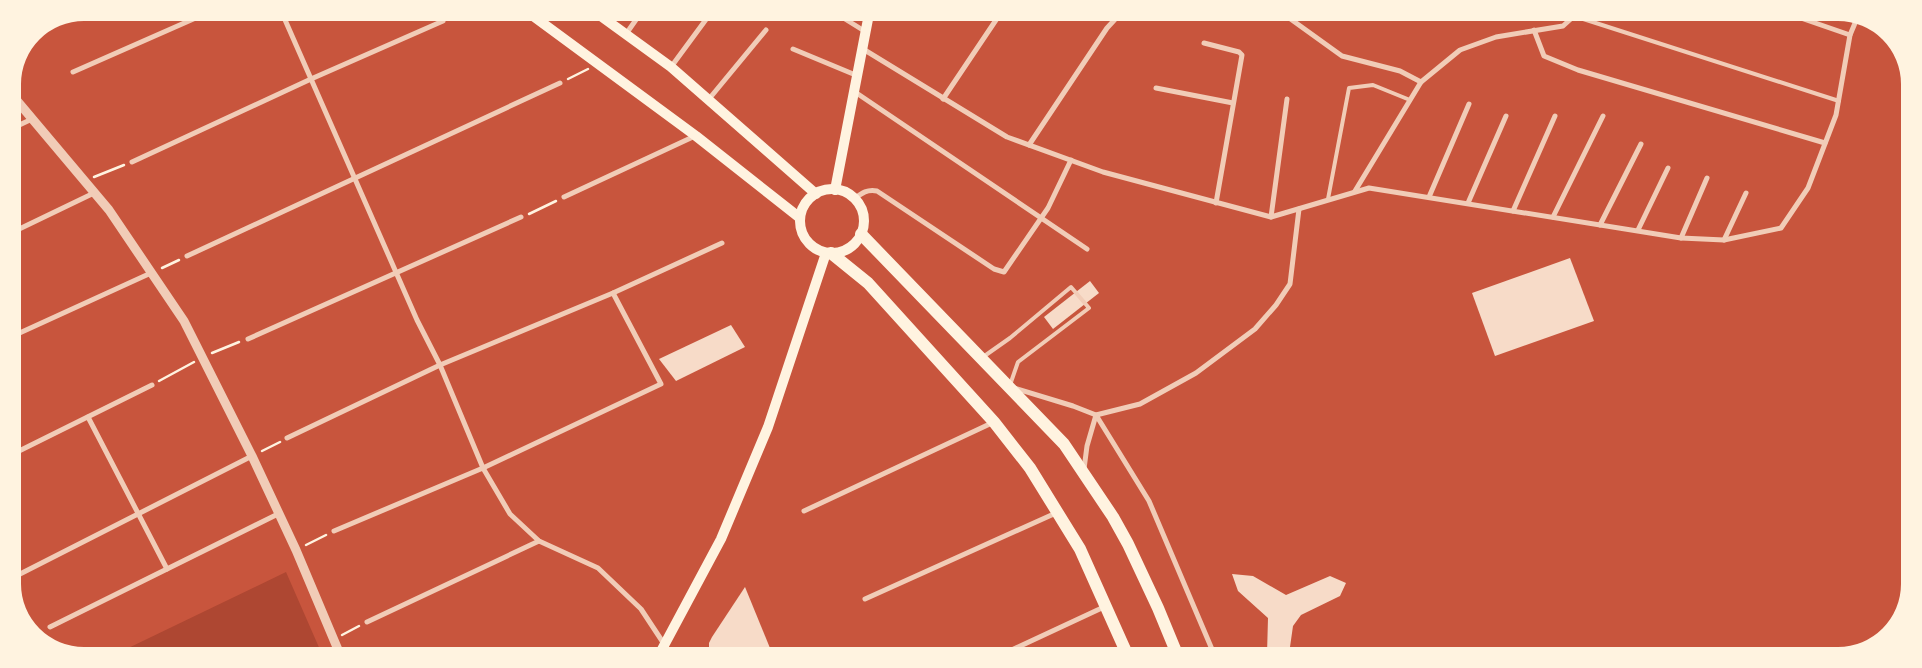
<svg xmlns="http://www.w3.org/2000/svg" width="1922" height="668" font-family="'PT Sans Narrow',sans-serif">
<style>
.green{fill:#ae4732}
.building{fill:#f7dbc8}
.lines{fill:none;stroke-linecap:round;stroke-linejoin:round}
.path{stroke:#fff3e0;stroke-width:2.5}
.service{stroke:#f1ccb7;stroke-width:4}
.minor{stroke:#f1ccb7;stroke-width:5}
.tertiary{stroke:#f1ccb7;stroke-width:9}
.secondary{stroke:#fff3e0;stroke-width:10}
.primary{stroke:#fff3e0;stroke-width:12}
</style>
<rect width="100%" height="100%" fill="#c8553d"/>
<g class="green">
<path d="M286,572L321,652H120Z"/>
<path d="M19,595L41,638L27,628L15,597Z"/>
</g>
<g class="building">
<path d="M1570,258L1594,321L1495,356L1472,293Z"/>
<path d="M1090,281L1099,293L1053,329L1044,317Z"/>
<path d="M731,325L745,347L676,381L659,359Z"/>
<path d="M1232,574L1253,576L1286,595L1330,576L1346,583L1340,596L1301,615L1293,626L1289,654H1267L1268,618L1238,591Z"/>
<path d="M745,587L772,653H709V643L712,637Z"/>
</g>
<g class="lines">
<g class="path">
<path d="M568,79L588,69"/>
<path d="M94,177L124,165"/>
<path d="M529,214L556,201"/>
<path d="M162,268L179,260"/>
<path d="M212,353L239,342"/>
<path d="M159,381L194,362"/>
<path d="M262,451L280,442"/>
<path d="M306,545L326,535"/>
<path d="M342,635L359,626"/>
</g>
<g class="service">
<path d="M1574,16L1839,101"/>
<path d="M1328,199L1349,88L1373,85L1410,100"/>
<path d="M983,357L1010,338L1071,287L1089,308L1018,362L1010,385"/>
</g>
<g class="minor">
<path d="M282,13L417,320L440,365L483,468L510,514L539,541L598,568L641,609L670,653"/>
<path d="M837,14L866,32"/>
<path d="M1285,15L1342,56L1400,71L1421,82"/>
<path d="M1795,16L1850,35"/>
<path d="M1534,30L1544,56L1578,70L1825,143"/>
<path d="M626,34L640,14"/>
<path d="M1204,43L1239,52L1242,55L1216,203"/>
<path d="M793,49L858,76"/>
<path d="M863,49L1007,137L1103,172L1271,217L1369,188L1681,238L1724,240L1781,228L1808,188L1836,115L1850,35L1858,16"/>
<path d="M671,67L710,14"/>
<path d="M73,72L207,13"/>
<path d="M1156,88L1233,103"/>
<path d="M855,92L1087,249"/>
<path d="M709,99L766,30"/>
<path d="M943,99L1000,14"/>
<path d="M13,128L32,119"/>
<path d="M1029,145L1107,28L1119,15"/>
<path d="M132,162L311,79L443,21"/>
<path d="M1355,191L1421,82L1460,50L1496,37L1563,26L1574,16"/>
<path d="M564,197L695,136"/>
<path d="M1429,197L1469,104"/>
<path d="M854,199C862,193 867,189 877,191L994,269L1004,272L1048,208L1071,160"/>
<path d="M1468,203L1506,116"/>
<path d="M1513,211L1555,116"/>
<path d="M1271,217L1287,99"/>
<path d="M1553,217L1603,116"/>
<path d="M1600,225L1641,144"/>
<path d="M1638,230L1668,168"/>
<path d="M13,232L94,193"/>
<path d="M1681,238L1707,178"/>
<path d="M1724,240L1746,193"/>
<path d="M187,256L560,83"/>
<path d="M13,336L151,273"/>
<path d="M248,339L521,217"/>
<path d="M1014,388L1073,406L1096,415L1087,446L1084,469"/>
<path d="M88,417L167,569"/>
<path d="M287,438L440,365L613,293L722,243"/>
<path d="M13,454L152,385"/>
<path d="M804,511L994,422"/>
<path d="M334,531L483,468L661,384L613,293"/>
<path d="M20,574L252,456"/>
<path d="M865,599L1056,513"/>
<path d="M367,622L539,541"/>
<path d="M50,627L278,514"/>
<path d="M1003,654L1104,607"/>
<path d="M1214,654L1149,501L1096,415L1140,404L1196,373L1255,329L1276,305L1290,284L1299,209"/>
</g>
<path class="tertiary" d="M13,96L109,210L184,321L252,456L296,550L339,652"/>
<g class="secondary">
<path d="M529,13L696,136L800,218"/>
<path d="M598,14L671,67L816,194"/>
<circle cx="832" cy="221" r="32"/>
<path d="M835,190L869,14"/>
<path d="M660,653L721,539L768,427L826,253"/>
</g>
<g class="primary">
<path d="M861,234L1064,444L1113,517L1128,544L1158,608L1177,654"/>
<path d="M831,253L868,283L994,422L1030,468L1080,549L1127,654"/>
</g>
</g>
<path d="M0 0H1922V668H0ZM84 21H1838A63 63 0 0 1 1901 84V584A63 63 0 0 1 1838 647H84A63 63 0 0 1 21 584V84A63 63 0 0 1 84 21Z" fill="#fff3e0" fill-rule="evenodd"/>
</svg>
